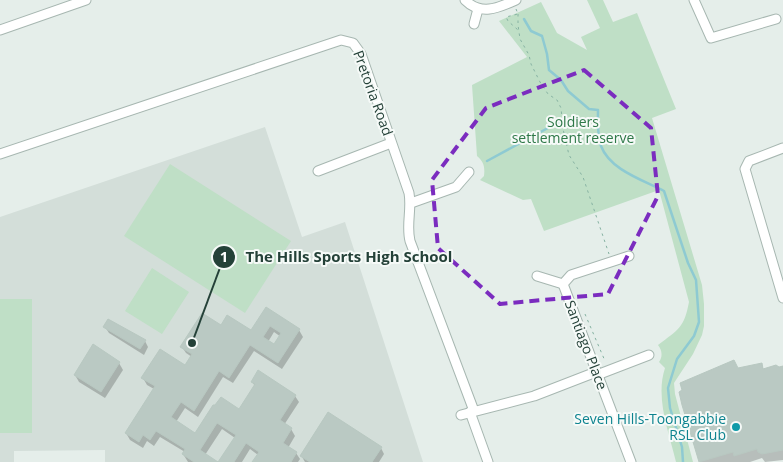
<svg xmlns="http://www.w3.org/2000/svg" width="783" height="462" font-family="'Open Sans',sans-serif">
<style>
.built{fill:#d3ded9}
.green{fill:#bfdfc6}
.shadow{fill:#0003;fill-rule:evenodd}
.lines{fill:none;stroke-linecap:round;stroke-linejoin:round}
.stream{stroke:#8ecad2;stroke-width:2.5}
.building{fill:#bac9c3;stroke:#b8c8c1;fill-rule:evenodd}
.minor-casing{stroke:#a7b7b1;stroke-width:11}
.path{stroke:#86b2a2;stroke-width:1;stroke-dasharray:2.5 4;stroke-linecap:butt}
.minor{stroke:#fff;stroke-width:9}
.marked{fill:none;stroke:#7b2cbf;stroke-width:4;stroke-dasharray:10 6;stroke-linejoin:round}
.culture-dot{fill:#0f9aa8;stroke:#f6faf8;stroke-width:2}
.labels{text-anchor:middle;stroke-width:4;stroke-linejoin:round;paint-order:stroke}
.street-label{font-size:14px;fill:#244138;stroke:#f6faf8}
.park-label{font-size:14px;fill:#2e7848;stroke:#f6faf8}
.culture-label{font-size:14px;fill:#0d838f;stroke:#f6faf8;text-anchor:end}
.leader{fill:none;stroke:#244138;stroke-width:2}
.callout-dot{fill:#244138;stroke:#f6faf8;stroke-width:2}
.mark-label{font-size:15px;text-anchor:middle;font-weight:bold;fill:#fff}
.callout-label{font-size:15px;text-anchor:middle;font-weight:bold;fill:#244138;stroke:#f6faf8;stroke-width:4;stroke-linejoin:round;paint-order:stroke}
</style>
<rect width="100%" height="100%" fill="#e5eeea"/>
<path class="built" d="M265,127L302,237L345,222L423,462H105V450L14,451V462H0V217Z"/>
<g class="green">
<path d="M587,0H603L613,22L637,13L676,109L652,118L702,285L704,304V326L702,335L693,354L674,383L675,394L693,462H676C669,432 655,398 665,368L659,362C663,357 662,350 658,345C679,329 684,328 689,302L659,190L544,231L531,199L523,200L480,180L484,176C485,167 484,162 477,156L472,85L527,57L499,21L541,2L557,33L587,50L581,37L600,28Z"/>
<path d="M170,164L291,241L245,313L124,236Z"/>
<path d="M152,268L189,292L162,334L125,311Z"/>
<rect x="0" y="299" width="32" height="134"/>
</g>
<g class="shadow">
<path d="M266,309L299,330L303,337L282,369L254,351L233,383L223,377L198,417L185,408L176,422L196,435L240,410L255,386L252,382L295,396L299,402L284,425L291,429L295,436L288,448L296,453L300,459L298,462H254L258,455L250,449L242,462H220L235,438L222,429L205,455L216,462H188L183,454L185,452L160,437L154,446L147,441L143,448L130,440L126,433L154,389L147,385L143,378L186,367L192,357L186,353L182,347L221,326L252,332ZM274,332L281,337L275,346L268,342Z"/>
<path d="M105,327L145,341L148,347L144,355L109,333Z"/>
<path d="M119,363L123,370L105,398L79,382L75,375Z"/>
<path d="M761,365L764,370L783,367V460L765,462L762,458L750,462H700L680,392L739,369Z"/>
<path d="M381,448L384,454L379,462H305L302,457Z"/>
</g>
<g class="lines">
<g class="stream">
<path d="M524,19L531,31L542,36L547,54L549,70L561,80L568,91L589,109L598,110C598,121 597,136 601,146C610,170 643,180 664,191L688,263L696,280L699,322L694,336L677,359L668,388L670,408L682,447L683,462"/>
<path d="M487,161L559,122"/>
</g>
</g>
<g class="building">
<path d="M266,307L300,329L278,363L250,345L229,378L219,371L194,411L181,402L171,417L195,433L213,405H215L221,397L239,409L255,384L251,382L258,370L296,395L280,420L292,428L283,443L297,452L291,462H252L259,452L246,443L234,462H194L182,454L185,449L156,431L150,440L143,435L139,442L125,433L155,386L141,378L160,349L185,365L192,354L180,347L202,313L221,325L227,315L251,330ZM270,326L281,333L274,344L263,337ZM217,423L236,435L218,462L200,450Z"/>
<path d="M108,319L146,340L140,349L103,327Z"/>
<path d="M93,344L120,362L101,392L74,375Z"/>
<path d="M734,360L738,368L762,363L763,369L776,365L779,367L783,366V450L762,454L758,452L757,449L734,456L733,452L699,462L682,405L679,392L682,390L680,383Z"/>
<path d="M328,412L382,447L372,462H310L300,456Z"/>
</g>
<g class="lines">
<defs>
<g id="minor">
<path d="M465,0C481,16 498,8 516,0"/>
<path d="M694,0L711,38L776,19"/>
<path d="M474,24L478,9"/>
<path d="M0,30L86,0"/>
<path d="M783,148L749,161L745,169L783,298"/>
<path d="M0,154L341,40L353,43L361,54L409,193C412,209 406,225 410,241L474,411"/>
<path d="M318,171L391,143"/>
<path d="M411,203L456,187L469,172"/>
<path d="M629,256L571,275L563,284L631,462"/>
<path d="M537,276L563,284"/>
<path d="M597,375L649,355"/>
<path d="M470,412L488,462"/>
<path d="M461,415L534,396L596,372"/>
</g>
</defs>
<use href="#minor" class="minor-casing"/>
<g class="path">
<path d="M516,9L518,14L506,17L508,21L518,30"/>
<path d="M518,14V25L520,39L529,55L531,64L540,82L548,94L557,100L561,108L563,129L569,155L583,177L609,254"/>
<path d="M585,314L605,361"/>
</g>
<use href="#minor" class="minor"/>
</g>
<path class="marked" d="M584,70L651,128L658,196L608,294L500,304L438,248L432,180L486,108Z"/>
<circle class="culture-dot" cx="736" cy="427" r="5"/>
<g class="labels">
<g class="street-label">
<text transform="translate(373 93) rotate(70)" y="5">Pretoria Road</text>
<text transform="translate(586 345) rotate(69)" y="5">Santiago Place</text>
</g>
<g class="park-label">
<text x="573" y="127">Soldiers<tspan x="573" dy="16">settlement reserve</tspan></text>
</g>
<g class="culture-label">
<text x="726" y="424">Seven Hills-Toongabbie<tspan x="726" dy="16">RSL Club</tspan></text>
</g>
</g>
<path class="leader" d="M192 343L224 257"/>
<g class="callout-dot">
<circle cx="192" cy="343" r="5"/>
<circle cx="224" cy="257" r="12"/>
</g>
<g class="mark-label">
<text x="224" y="262">1</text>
</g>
<g class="callout-label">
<text x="349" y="262">The Hills Sports High School</text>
</g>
</svg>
